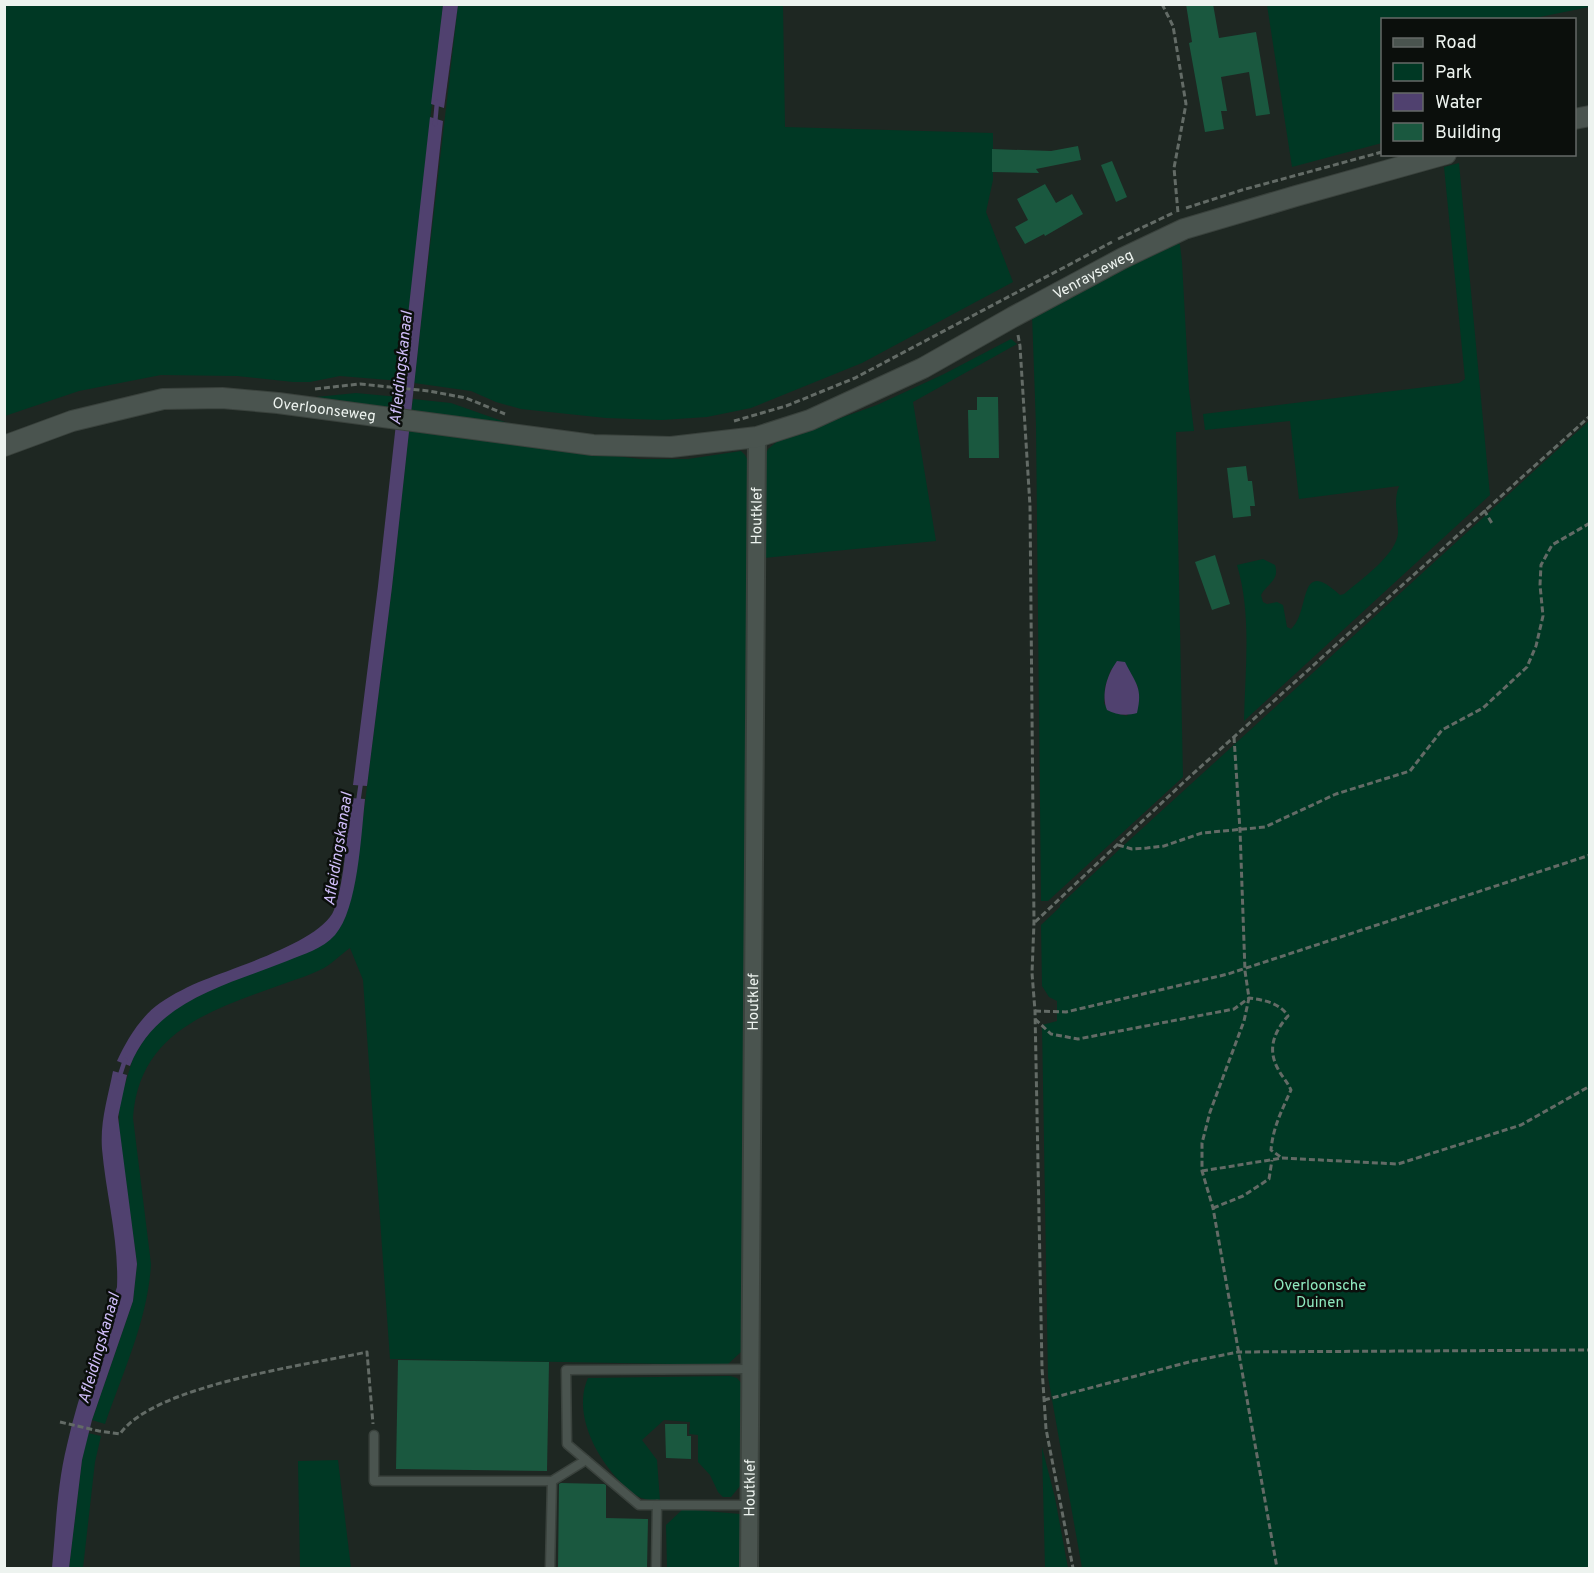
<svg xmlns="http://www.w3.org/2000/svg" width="1594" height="1573" font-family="Overpass,sans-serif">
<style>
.green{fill:#003824;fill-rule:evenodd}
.water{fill:#50416f}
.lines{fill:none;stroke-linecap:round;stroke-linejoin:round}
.stream{stroke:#50416f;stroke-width:4.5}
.building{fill:#1a583f}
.service-casing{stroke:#3a423d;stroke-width:11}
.minor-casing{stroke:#3a423d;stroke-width:20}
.tertiary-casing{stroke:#3a423d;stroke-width:22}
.path{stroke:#636b66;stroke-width:3;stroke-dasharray:6 3;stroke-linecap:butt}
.service{stroke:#4a544f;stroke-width:8}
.minor{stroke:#4a544f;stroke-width:16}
.tertiary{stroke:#4a544f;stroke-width:20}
.labels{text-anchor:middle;stroke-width:5;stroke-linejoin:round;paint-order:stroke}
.street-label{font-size:15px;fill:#edf3ef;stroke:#0b0f0c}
.park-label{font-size:15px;fill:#8fe9bf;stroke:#0b0f0c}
.water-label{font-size:16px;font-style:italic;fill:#cfbdf9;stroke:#0b0f0c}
</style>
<rect width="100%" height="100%" fill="#1e2722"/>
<g class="green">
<path d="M1589,4V7L1530,19L1382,20V143L1292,167L1267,5Z"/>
<path d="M4,5H443L401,381L340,376L310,382H293L237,376L161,375L79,391L5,416Z"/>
<path d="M458,5H783L785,127L993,133V180L986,212L1013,282L862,363L751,408L707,417L662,420L606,418L521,409L496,402L471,391L414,383Z"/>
<path d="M1459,163L1490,495L1244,721C1245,670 1252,615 1237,565L1263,559L1275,565C1280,581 1267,583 1261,595L1263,602L1267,604L1277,602L1283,605L1287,627L1291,629C1311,611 1297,555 1340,595L1344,594C1359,581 1398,554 1398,532C1398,516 1393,501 1399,486L1299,499L1290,421L1205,430L1203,414L1459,383L1465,379L1444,167Z"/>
<path d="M1176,238L1180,245L1182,262L1189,390L1194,431L1176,432L1183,777L1048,901H1041L1036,426L1032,315ZM1111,669L1132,677L1138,687L1127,716L1119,714L1104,704L1105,687Z"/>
<path d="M1011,339L1017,344L913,402L936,541L764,558V459L768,449L779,440L877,405L944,374Z"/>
<path d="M356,393L399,397L398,409L316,397Z"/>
<path d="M413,399L451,403L519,427L411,411Z"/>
<path d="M1589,421V1568H1082L1048,1377L1042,1025L1057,1021V1001L1049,997L1042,986L1041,925L1060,907V905L1123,846Z"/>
<path d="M409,431L640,459H688L741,451L745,455L751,467L752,854L741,1352L727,1365L390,1359L363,980L350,948C340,955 331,965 320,970C310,975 297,979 286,983C215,1009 139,1029 133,1118L151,1264C148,1319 123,1372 105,1424L92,1420L133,1301L137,1264L119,1131V1104L133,1058L144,1040L158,1022L182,1005L345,918L355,882L392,587Z"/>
<path d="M730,1376L737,1378L743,1385V1468L740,1486L731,1497H723L718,1492L710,1475L698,1462V1435L689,1434L690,1422L664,1420L642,1440L657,1460L660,1501C653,1500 643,1500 637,1496C604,1473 570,1418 588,1378Z"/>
<path d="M88,1433L101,1436L95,1462L83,1568H69L82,1460Z"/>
<path d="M1042,1447L1055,1498L1068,1568H1045Z"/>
<path d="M338,1460L351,1568H300L298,1461Z"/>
<path d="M683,1509L740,1514V1568H667L666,1525Z"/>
</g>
<g class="water">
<path d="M443,5H458L444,108L431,104Z"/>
<path d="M430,117L443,121L392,587L367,786L353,785L378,586Z"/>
<path d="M1117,661L1125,662C1136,684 1143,688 1137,713C1127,716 1116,715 1107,710C1101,694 1107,675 1117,661Z"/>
<path d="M351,798L365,799C361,835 358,909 335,935C323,949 303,954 287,961C227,985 156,1000 130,1066L117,1061C126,1041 141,1016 160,1003C173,994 189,986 204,980C235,967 322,941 334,910C345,882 347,829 351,798Z"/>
<path d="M113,1071L127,1075L118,1117L137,1264L133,1301L92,1420L82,1460L69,1568H52C56,1527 57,1485 67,1445C79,1391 100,1339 117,1287C119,1240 106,1195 102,1149C100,1121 108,1097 113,1071Z"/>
</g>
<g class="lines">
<g class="stream">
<path d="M435,124L437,102"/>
<path d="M358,803L361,782"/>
<path d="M119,1078L125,1060"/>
</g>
</g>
<g class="building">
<path d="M1186,4H1213L1219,38L1256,32L1270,114L1256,116L1249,72L1221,77L1227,111H1221L1224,129L1205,132L1189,43L1192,42Z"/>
<path d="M1078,146L1081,160L1036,169L1039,173L992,172V149L1051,151Z"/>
<path d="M1112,161L1127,197L1116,202L1101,165Z"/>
<path d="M1045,184L1056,203L1072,194L1083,214L1045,236L1044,234L1025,244L1015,227L1028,220L1017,199Z"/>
<path d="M977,397H998L999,458H969L968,410H977Z"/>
<path d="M1246,466L1248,481H1252L1255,506H1250L1251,516L1233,518L1227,468Z"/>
<path d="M1215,555L1230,604L1212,610L1195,562Z"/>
<path d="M398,1360L549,1362L547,1471L396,1469Z"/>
<path d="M665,1424H687V1436H691V1459L666,1458Z"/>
<path d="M561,1483L604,1484L606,1485V1518L648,1519L647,1569H558L559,1484Z"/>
</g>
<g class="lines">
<defs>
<g id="service">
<path d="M374,1435V1481H552L586,1460"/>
<path d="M750,1505H639L567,1444L566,1370L751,1369"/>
<path d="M550,1568L552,1481"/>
<path d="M656,1568L657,1505"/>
</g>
<g id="minor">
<path id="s1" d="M749,1568L757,437"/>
</g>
<g id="tertiary">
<path d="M1574,119L1590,116"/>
<path id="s2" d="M4,446L72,421L163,399L222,398L278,403L593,445L671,447L757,437L810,420L923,368L1013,317L1123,258L1184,229L1296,196L1446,154"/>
</g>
</defs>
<use href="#service" class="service-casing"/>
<use href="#minor" class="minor-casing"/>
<use href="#tertiary" class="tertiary-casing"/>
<g class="path">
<path d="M1162,4L1173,26L1186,104L1174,168L1178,213"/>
<path d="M1186,208L1242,190L1382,152"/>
<path d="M1118,239L1175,212"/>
<path d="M1018,335L1020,346L1030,506L1034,922L1032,973L1035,1011L1042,1368L1046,1429L1073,1568"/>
<path d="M315,389L360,384L429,391L466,398L505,414"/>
<path d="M734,421L786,406L855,378L1112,242"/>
<path d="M1484,510L1493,525"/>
<path d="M1234,737L1240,830L1245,971L1249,998L1244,1021L1210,1112L1202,1143V1171L1213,1208L1277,1568"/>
<path d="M1118,845L1132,849L1147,848L1164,846L1202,833L1265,827L1336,794L1410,771L1442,730L1483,708L1527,667L1536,646L1543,616L1540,585L1541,565L1552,545L1590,523"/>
<path d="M1035,922L1185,781L1590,416"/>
<path d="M1035,1011L1066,1012L1228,974L1590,855"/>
<path d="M1035,1019L1051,1034L1078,1039L1234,1009L1249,998C1264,1000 1280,1003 1288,1016C1274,1032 1267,1049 1278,1069C1282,1077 1287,1081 1291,1090C1282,1110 1273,1127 1271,1150L1282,1158"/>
<path d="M1202,1171L1282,1158L1398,1164L1521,1125L1590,1086"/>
<path d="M1213,1208L1243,1196L1269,1179L1272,1160"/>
<path d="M1044,1400L1193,1361L1238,1352L1590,1350"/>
<path d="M60,1422L99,1431L120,1434C154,1385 308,1365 367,1352L373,1424"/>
</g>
<use href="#service" class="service"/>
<use href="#minor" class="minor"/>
<use href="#tertiary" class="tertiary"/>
</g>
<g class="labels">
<g class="street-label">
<text dy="5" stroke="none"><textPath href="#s2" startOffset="1138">Venrayseweg</textPath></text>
<text dy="5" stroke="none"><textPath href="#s2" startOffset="328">Overloonseweg</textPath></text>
<text dy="5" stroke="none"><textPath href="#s1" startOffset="1052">Houtklef</textPath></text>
<text dy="5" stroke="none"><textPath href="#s1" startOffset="566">Houtklef</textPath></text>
<text dy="5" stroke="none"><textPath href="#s1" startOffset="80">Houtklef</textPath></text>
</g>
<g class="park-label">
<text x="1320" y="1290">Overloonsche<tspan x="1320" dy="17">Duinen</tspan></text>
</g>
<g class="water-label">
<text transform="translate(400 368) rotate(-84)" y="6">Afleidingskanaal</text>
<text transform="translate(337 849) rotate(-81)" y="6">Afleidingskanaal</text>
<text transform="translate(98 1348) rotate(-74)" y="6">Afleidingskanaal</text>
</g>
</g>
<rect width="1594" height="1573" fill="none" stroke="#edf3ef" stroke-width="12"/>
<rect x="1381" y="18" width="195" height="138" fill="#0b0f0c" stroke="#656a67" stroke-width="1.5"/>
<rect x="1393" y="38" width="30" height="9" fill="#4a544f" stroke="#656a67" stroke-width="1.5"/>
<text x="1435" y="48" font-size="18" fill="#edf3ef">Road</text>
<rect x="1393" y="63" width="30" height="18" fill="#003824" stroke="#656a67" stroke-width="1.5"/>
<text x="1435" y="78" font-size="18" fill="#edf3ef">Park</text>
<rect x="1393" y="93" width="30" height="18" fill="#50416f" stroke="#656a67" stroke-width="1.5"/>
<text x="1435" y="108" font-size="18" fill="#edf3ef">Water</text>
<rect x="1393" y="123" width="30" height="18" fill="#1a583f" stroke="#656a67" stroke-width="1.5"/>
<text x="1435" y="138" font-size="18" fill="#edf3ef">Building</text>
</svg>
